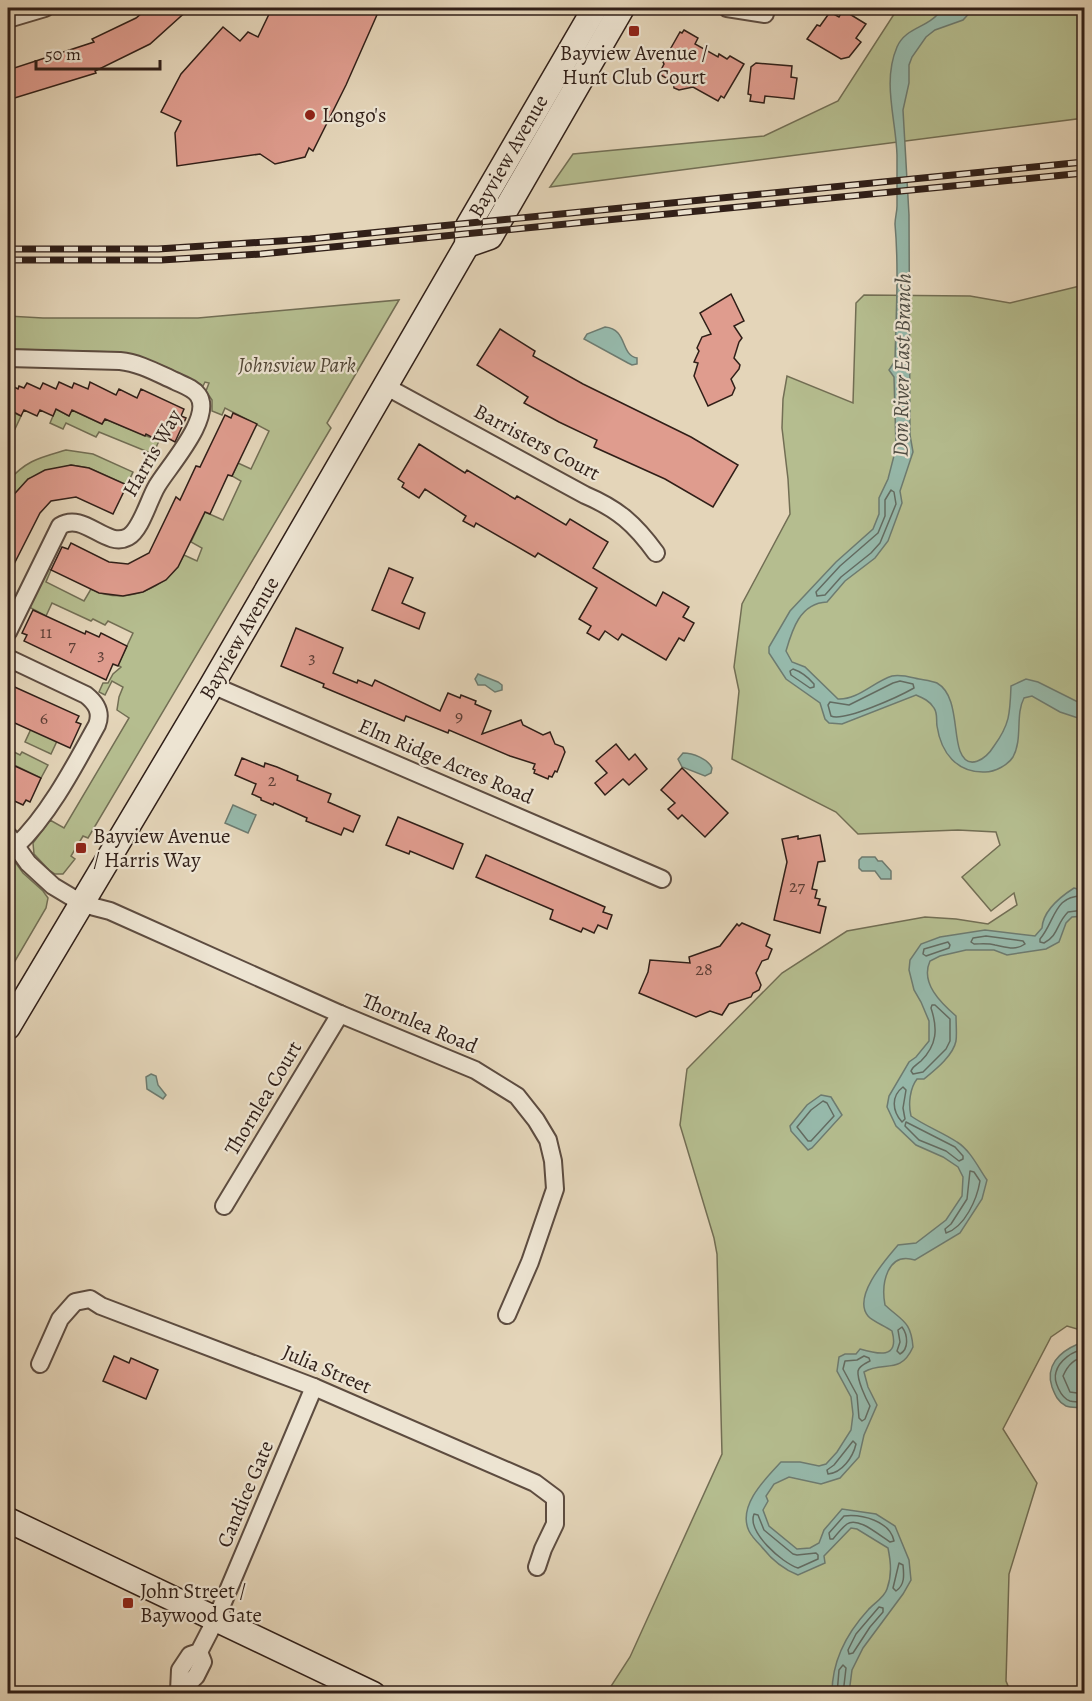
<svg xmlns="http://www.w3.org/2000/svg" width="1092" height="1701" font-family="Alegreya,serif">
<style>
.green{fill:#b5bd8f;stroke:#726e54;stroke-width:1.5}
.water{fill:#96b9ab;stroke:#6d7b70;stroke-width:1.5}
.lines{fill:none;stroke-linecap:round;stroke-linejoin:round}
.shore{stroke:#636c62;stroke-width:1.5}
.building{fill:#df9c8e;stroke:#301f18;stroke-width:1.5}
.minor-casing{stroke:#5d4c40;stroke-width:20}
.secondary-casing{stroke:#301f18;stroke-width:27}
.minor{stroke:#ede4d2;stroke-width:16}
.secondary{stroke:#ede4d2;stroke-width:24}
.rail-casing{stroke:#301f18;stroke-width:7}
.rail{stroke:#ede4d2;stroke-width:4.5;stroke-dasharray:14;stroke-linecap:butt}
.poi-dot{fill:#8f2418;stroke:#ede4d2;stroke-width:2}
.labels{text-anchor:middle;stroke-width:4.5;stroke-linejoin:round;paint-order:stroke}
.number-label{font-size:18px;fill:#5c3e36}
.poi-label{font-size:21px;fill:#301f18;stroke:#ede4d2;text-anchor:start}
.street-label{font-size:21px;fill:#301f18;stroke:#ede4d2}
.park-label{font-size:21px;font-style:italic;fill:#514636;stroke:#ede4d2}
.water-label{font-size:22px;font-style:italic;fill:#4f4d44;stroke:#ede4d2}
</style>
<rect width="100%" height="100%" fill="#e4d5b9"/>
<filter id="stains"><feTurbulence type="fractalNoise" baseFrequency=".00333" numOctaves="4"/><feColorMatrix values="0 0 0 0 .2 0 0 0 0 .09 0 0 0 0 .02 0 0 0 .5 -.17"/></filter>
<radialGradient id="worn" r=".72"><stop offset=".6" stop-color="#630" stop-opacity="0"/><stop offset="1" stop-color="#630" stop-opacity=".3"/></radialGradient>
<g class="green">
<path d="M898,8H1084V118L550,187L573,154L764,136L838,101Z"/>
<path d="M1084,285V1331L1067,1326L1051,1337L1003,1429L1037,1483L1009,1574L1006,1681L1011,1693L606,1694L630,1657L722,1454L717,1254L714,1238L680,1125L687,1069L782,973L847,931L925,917L956,919L988,924L1017,905L1014,893L991,911L962,877L1000,845L996,832L958,830L858,834L836,812L732,759L739,691L734,667L742,604L790,514L788,479L782,428L783,399L787,376L853,403L856,303L864,295L970,296L1010,303Z"/>
<path d="M399,300L327,423L331,428L88,838L83,836L71,856L75,859L63,874H55L49,870L34,854L33,843L50,820L64,828L129,718L117,710L119,697L123,687L112,681L105,695L99,692L103,683H108L113,674L121,667L118,665L133,633L108,621L105,625L93,619L91,621L52,603L46,616L29,607L48,568L51,570L46,582L84,601L91,589C126,606 167,589 184,555L197,561L202,548L191,542L205,512L223,520L241,481L232,476L238,463L251,469L269,431L225,408L222,415L212,411V400L206,391L209,383L205,382L203,386C177,371 146,356 116,352L8,349V316L43,318H198Z"/>
<path d="M56,409L69,416L72,410L102,424L105,419L159,441L153,454L99,432L96,437L66,423L63,429L50,423Z"/>
<path d="M8,410L21,416L15,429L8,425Z"/>
<path d="M66,450L93,454L133,472L127,485L89,468L71,465L28,479L11,498L8,504V481C27,460 39,458 66,450Z"/>
<path d="M31,729L57,741L51,754L25,742Z"/>
<path d="M8,749L20,755L22,752L48,765L41,778L16,766L14,768L8,765Z"/>
<path d="M8,852L23,873L43,891L48,898L46,908L8,973Z"/>
</g>
<g class="water">
<path d="M938,8H974L963,20L935,30L926,37L912,57L909,65V83L903,110L909,215L910,435L913,452L900,491L902,503L888,541L875,558L845,581L827,602C800,603 792,630 786,651L792,662L805,667L838,699C858,700 873,682 892,676C901,674 910,677 919,679C924,680 932,681 937,683C958,695 953,732 960,751C968,772 986,759 994,746C1010,724 1010,713 1011,686L1026,679L1038,682L1084,705V720L1060,712L1032,696L1024,698C1015,715 1023,739 1013,757C1008,765 995,772 985,772C957,773 941,753 937,726C936,720 938,714 934,708C930,701 923,698 916,695L842,724L829,723L825,719L820,703L786,679L769,653V647L790,611L836,562L873,529L879,514V498L888,479L896,448L894,377L889,370L895,361C896,315 899,269 895,224C895,218 897,212 897,206C897,189 897,172 897,155C896,119 882,82 897,47C905,28 926,28 938,14Z"/>
<path d="M605,327C628,329 620,355 637,358V364L632,365L628,363L584,339L587,334Z"/>
<path d="M478,674L498,682L502,685V690L495,692L485,685H478L475,679Z"/>
<path d="M683,753C693,753 708,759 712,768L711,773L705,776L682,767L678,759Z"/>
<path d="M233,805L256,815L248,833L225,823Z"/>
<path d="M862,857H875L878,861H882L891,871V879H881L875,871H862L859,868V860Z"/>
<path d="M1074,888L1084,891V916L1072,917L1066,923L1059,942L1046,949L1007,955L994,950H966L940,956L930,961C920,983 941,1003 956,1016C956,1024 957,1034 956,1041C953,1056 935,1070 924,1079H917C910,1088 908,1104 911,1116C925,1126 942,1132 957,1142C970,1150 978,1167 987,1180L982,1199L960,1233L915,1260C887,1251 881,1284 885,1305C902,1321 911,1321 913,1347C900,1376 883,1360 864,1372L868,1387L877,1405L864,1435L859,1457L840,1478L821,1484L789,1477L774,1484L766,1496L768,1501L763,1510L769,1526L797,1549L810,1548L819,1543L824,1530L842,1509L876,1514L895,1526L909,1560L911,1580L903,1594L863,1648L852,1670L849,1693H832C832,1662 847,1633 868,1610C874,1603 884,1598 887,1589C892,1575 891,1563 888,1548L857,1529L851,1528L824,1556L825,1563L798,1575C782,1569 771,1559 761,1546C757,1542 752,1537 749,1531C737,1506 766,1478 781,1462H800L819,1466L826,1464L837,1452L851,1430L853,1414L851,1397L837,1371L839,1357L845,1354H856L860,1349C877,1354 900,1360 892,1331C885,1326 872,1321 868,1316C852,1297 886,1259 898,1245L916,1243L946,1220L962,1196L963,1177L958,1167L943,1157L916,1145L896,1126L887,1107L889,1096L909,1062L916,1057L929,1041V1021L921,1002L914,990L909,970L910,960L921,944L940,937L985,930L1035,936L1042,928C1043,910 1060,897 1074,888Z"/>
<path d="M151,1074L156,1076L158,1085L166,1095L163,1099L147,1089L146,1077Z"/>
<path d="M821,1095L831,1097L842,1115L812,1148L808,1150L791,1131L790,1126L807,1105Z"/>
<path d="M1078,1344L1084,1345V1408C1078,1407 1071,1408 1066,1406C1058,1402 1055,1395 1052,1387C1045,1366 1059,1352 1078,1344Z"/>
</g>
<g class="lines">
<g class="shore">
<path d="M891,490L894,492L896,504L880,543L871,553L841,577L825,595L817,596L816,592L840,566L878,533L885,516V500Z"/>
<path d="M793,669C802,672 808,677 814,684V687L810,688L791,675L790,671Z"/>
<path d="M900,681L913,684L914,688C900,696 844,722 831,716L828,705L830,702L849,705L893,683Z"/>
<path d="M1084,896C1054,894 1055,922 1040,939V942L1044,943C1059,935 1056,924 1068,912L1084,910"/>
<path d="M986,936L1023,941L1025,944C1015,951 1006,947 995,945C988,943 981,944 974,944L971,942L973,938Z"/>
<path d="M948,942L950,945L949,948L926,956L923,954L924,949Z"/>
<path d="M932,1005H935L950,1019V1041L946,1049L923,1072L913,1074L911,1071C913,1066 916,1065 921,1061C937,1045 938,1029 931,1008Z"/>
<path d="M903,1087L906,1090L903,1108L905,1119L902,1122C892,1111 891,1096 903,1087Z"/>
<path d="M823,1101L827,1103L834,1116L811,1141H808L797,1127L811,1110Z"/>
<path d="M906,1122L955,1147L963,1156V1159L959,1161L946,1151L919,1140L905,1126Z"/>
<path d="M970,1171L974,1172L980,1181C977,1199 965,1227 946,1233L945,1229L951,1224L967,1199Z"/>
<path d="M902,1327C908,1335 909,1349 900,1354L897,1351L900,1342L898,1330Z"/>
<path d="M1084,1350C1073,1350 1059,1361 1056,1372C1053,1381 1061,1398 1070,1401C1074,1402 1080,1402 1084,1402"/>
<path d="M864,1356L869,1358L870,1361C866,1363 859,1366 858,1371C857,1380 866,1399 870,1406L865,1419L862,1421L859,1418L857,1395L843,1369L845,1361L857,1360Z"/>
<path d="M1084,1358C1074,1358 1067,1367 1063,1376L1070,1392L1084,1394"/>
<path d="M853,1441L856,1444C853,1457 842,1473 828,1474L827,1470L834,1465Z"/>
<path d="M754,1514L758,1515L764,1530L793,1554L797,1555L816,1553L818,1555V1559L798,1568C782,1563 747,1532 754,1514Z"/>
<path d="M844,1516C862,1514 890,1521 894,1541L890,1542C880,1536 858,1516 847,1524C842,1528 837,1534 833,1539H830L829,1533Z"/>
<path d="M899,1563L903,1565C904,1575 905,1585 896,1591L893,1588Z"/>
<path d="M879,1607L883,1608V1612L870,1627L853,1653L849,1654L848,1650L856,1634Z"/>
<path d="M837,1694L839,1670L843,1665L846,1668L843,1694"/>
</g>
</g>
<g class="building">
<path d="M148,8H190L150,44L95,71L96,73L8,100V70L94,42L92,39L136,18Z"/>
<path d="M272,8H380L346,85L313,151L309,148L305,157L275,164L260,154L177,166L175,133L181,121L161,112L181,74L223,27L240,41L248,32L258,37Z"/>
<path d="M843,10L866,24L856,38L861,42L849,57L841,59L807,39L817,25L820,26L830,12L839,17Z"/>
<path d="M684,30L698,38L695,44L718,57L719,54L727,59L730,56L744,64L724,98L721,96L718,101L693,87L679,90L674,88L673,82L659,74L664,64L663,62L680,32L682,33Z"/>
<path d="M756,63L792,66L791,77L797,78L794,99L765,96L764,103L750,101L751,95L748,94L751,67Z"/>
<path d="M731,294L744,321L734,326L742,338L739,342L734,358L740,365L739,369L731,379L735,388L732,395L708,406L694,376L698,363L694,362L699,351L697,348L702,337L711,334L700,313Z"/>
<path d="M500,329L535,351L533,356L583,384L691,437L738,465L713,507L665,479L594,447L597,440L559,422L524,403L528,397L477,365Z"/>
<path d="M59,382L72,388L74,383L88,389L90,382L116,395L119,389L137,398L141,389L184,409L181,416L186,418L175,442L162,435L159,441L146,434L145,436L105,419L102,424L72,410L69,416L56,409L53,416L40,410L37,416L24,410L21,416L8,409V384L18,389L19,386L24,388L27,383L40,389L43,383L56,389Z"/>
<path d="M233,413L257,424L232,476L228,475L210,514L205,512L178,567L166,580L143,592L123,596L99,593L51,570L62,547L68,549L71,543L109,562L128,564L149,553L176,497L180,500L196,466L200,467L225,415L231,418Z"/>
<path d="M419,444L465,473L467,470L515,499L517,496L566,525L570,519L608,542L593,568L656,606L663,592L689,607L683,617L694,623L684,641L679,638L666,660L622,634L618,640L605,631L599,640L587,633L591,626L579,619L597,588L538,553L535,557L476,523L474,527L463,521L466,516L425,489L419,498L402,487L404,483L398,479Z"/>
<path d="M71,465L89,468L127,485L113,514L76,497L51,501L40,513L8,576V501L28,479L45,470Z"/>
<path d="M389,568L413,578L402,603L425,613L419,629L372,610Z"/>
<path d="M33,610L85,634L86,631L99,637L101,633L127,646L118,666L113,664L106,680L24,641L27,635L22,633Z"/>
<path d="M296,628L343,648L333,673L357,683L358,680L372,686L375,680L440,711L448,693L460,698L461,695L476,701L475,704L491,711L482,734L521,720L523,725L543,735L550,732L555,744L563,747L565,752L557,772L555,771L552,777L549,776L548,779L534,773L535,770L533,769L535,764L510,756L449,730L448,733L406,716L404,721L323,687L324,684L281,666Z"/>
<path d="M8,684L79,716L76,722L81,724L70,748L8,720Z"/>
<path d="M616,744L629,760L635,754L647,769L629,785L623,779L605,795L595,783L607,773L596,761Z"/>
<path d="M242,758L264,767L265,763L277,767L298,776L297,780L331,794L328,802L360,816L353,832L344,828L341,835L306,821L307,818L274,803L273,805L261,800V798L252,794L256,784L235,775Z"/>
<path d="M8,765L14,768L15,766L41,778L30,802L26,800L23,805L8,798Z"/>
<path d="M682,768L728,813L705,837L682,815L678,819L668,809L675,803L661,790Z"/>
<path d="M398,817L463,844L453,869L410,851L409,854L386,845Z"/>
<path d="M820,835L825,861L818,862L812,889L817,890L815,898L820,899L818,905L826,907L820,933L774,920L787,862L782,839L798,836V839Z"/>
<path d="M486,855L605,907L603,912L612,915L607,929L598,925L594,933L583,928L581,932L550,919L553,910L476,877Z"/>
<path d="M742,923L770,935L766,946L772,949L768,959L762,961L756,973L761,985L759,990L753,993L751,997L729,1004L722,1015L710,1011L696,1017L639,993L648,972L650,960L690,963L689,957L720,946L737,924L739,926Z"/>
<path d="M114,1356L129,1363L131,1358L158,1370L146,1399L103,1381Z"/>
</g>
<g class="lines">
<defs>
<g id="minor">
<path d="M727,8L765,14"/>
<path d="M8,19L45,8"/>
<path d="M8,358L120,361C140,363 157,373 175,381C183,385 193,388 198,395C214,417 168,467 157,486C149,499 141,530 128,537C106,549 84,511 60,526L8,632"/>
<path d="M385,386L585,495C618,509 635,524 656,553"/>
<path d="M8,658L86,695C96,703 102,712 97,725C75,765 49,815 16,846"/>
<path d="M212,685L662,879"/>
<path d="M8,835L28,863L53,886L83,904L110,911L340,1014L475,1070L517,1096L536,1120L548,1140L553,1161L555,1189L530,1262L507,1315"/>
<path d="M224,1206L340,1014"/>
<path d="M40,1364L60,1319L75,1302L90,1299L101,1306L314,1387L535,1483L555,1498V1524L543,1549L537,1567"/>
<path d="M179,1691L180,1670L190,1655L199,1652L216,1619L314,1387"/>
<path d="M178,1694L196,1676L203,1662L199,1652"/>
</g>
<g id="secondary">
<path d="M467,245L490,237L622,8"/>
<path d="M8,1027L212,685L467,245L468,226L595,8"/>
<path d="M8,1520L373,1694"/>
</g>
</defs>
<use href="#minor" class="minor-casing"/>
<use href="#secondary" class="secondary-casing"/>
<use href="#minor" class="minor"/>
<use href="#secondary" class="secondary"/>
<defs>
<g id="rail">
<path d="M8,249H158L310,239L1084,162"/>
<path d="M8,260H161L261,254L1084,173"/>
</g>
</defs>
<use href="#rail" class="rail-casing"/>
<use href="#rail" class="rail"/>
</g>
<g class="poi-dot">
<rect x="628" y="25" width="12" height="12" rx="3"/>
<circle cx="310" cy="115" r="6"/>
<rect x="75" y="842" width="12" height="12" rx="3"/>
<rect x="122" y="1597" width="12" height="12" rx="3"/>
</g>
<g class="labels">
<g class="number-label">
<text x="46" y="638">11</text>
<text x="72" y="651">7</text>
<text x="101" y="660">3</text>
<text x="312" y="663">3</text>
<text x="459" y="722">9</text>
<text x="44" y="724">6</text>
<text x="272" y="786">2</text>
<text x="797" y="892">27</text>
<text x="704" y="975">28</text>
</g>
<g class="poi-label">
<text x="634" y="60" text-anchor="middle">Bayview Avenue /<tspan x="634" dy="24">Hunt Club Court</tspan></text>
<text x="322" y="122">Longo's</text>
<text x="93" y="843">Bayview Avenue<tspan x="93" dy="24">/ Harris Way</tspan></text>
<text x="140" y="1598">John Street /<tspan x="140" dy="24">Baywood Gate</tspan></text>
</g>
<g class="street-label">
<text transform="translate(508 156) rotate(-60)" y="7">Bayview Avenue</text>
<text transform="translate(537 442) rotate(28)" y="7">Barristers Court</text>
<text transform="translate(152 453) rotate(-60)" y="7">Harris Way</text>
<text transform="translate(239 638) rotate(-60)" y="7">Bayview Avenue</text>
<text transform="translate(446 761) rotate(23)" y="7">Elm Ridge Acres Road</text>
<text transform="translate(420 1023) rotate(23)" y="7">Thornlea Road</text>
<text transform="translate(263 1098) rotate(-59)" y="7">Thornlea Court</text>
<text transform="translate(327 1369) rotate(23)" y="7">Julia Street</text>
<text transform="translate(245 1494) rotate(-67)" y="7">Candice Gate</text>
</g>
<g class="park-label">
<text x="297" y="372">Johnsview Park</text>
</g>
<g class="water-label">
<text transform="translate(901 365) rotate(-89)" y="8">Don River East Branch</text>
</g>
</g>
<rect width="1092" height="1701" fill="none" stroke="#e4d5b9" stroke-width="30"/>
<rect x="9" y="9" width="1074" height="1683" fill="none" stroke="#301f18" stroke-width="3"/>
<rect x="15" y="15" width="1062" height="1671" fill="none" stroke="#301f18" stroke-width="1.5"/>
<path d="M36 60v9h124v-9" fill="none" stroke="#301f18" stroke-width="3"/>
<text x="45" y="60" font-size="18" fill="#301f18" stroke="#ede4d2" stroke-width="4.5" paint-order="stroke">50 m</text>
<rect width="100%" height="100%" filter="url(#stains)"/>
<rect width="100%" height="100%" fill="url(#worn)"/>
</svg>
